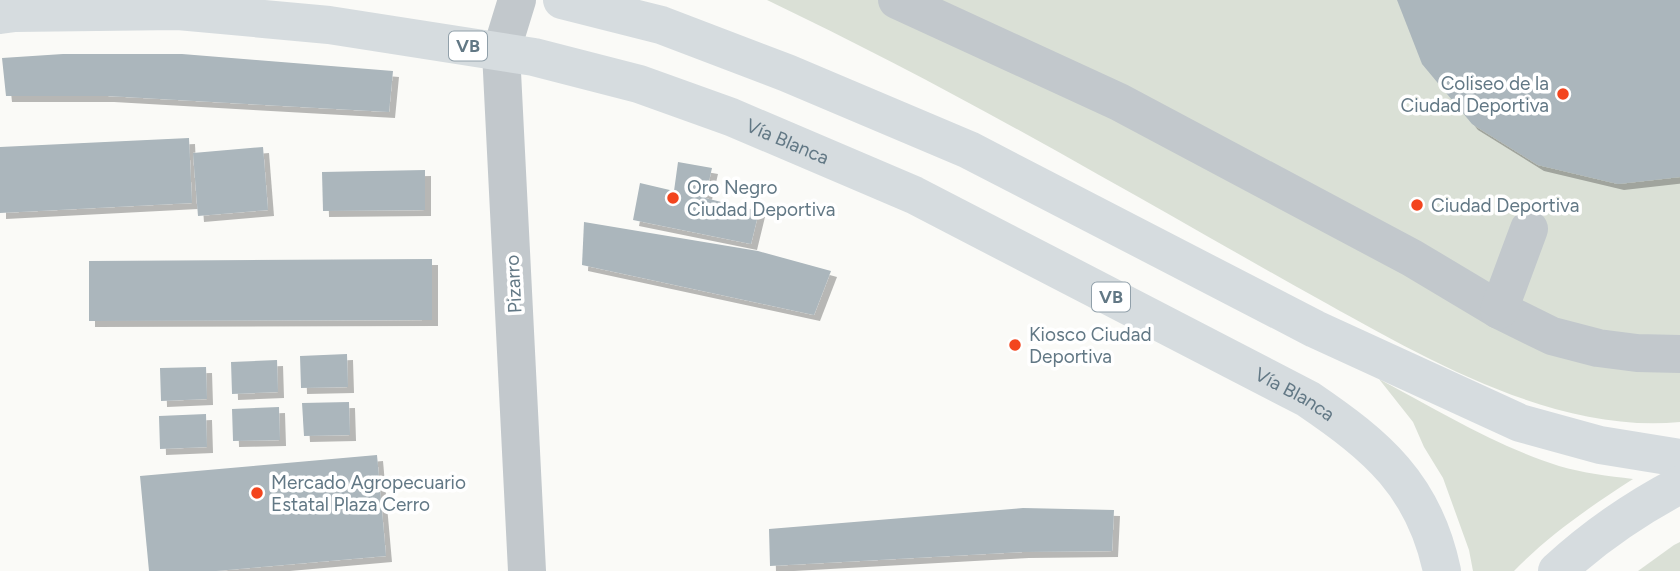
<svg xmlns="http://www.w3.org/2000/svg" width="1680" height="571" font-family="Figtree,sans-serif">
<style>
.green{fill:#dae0d6}
.building{fill:#abb6bc;filter:url(#shadow)}
.lines{fill:none;stroke-linecap:round;stroke-linejoin:round}
.minor{stroke:#c2c8cc;stroke-width:38}
.major{stroke:#d6dcdf;stroke-width:38}
.highway{stroke:#d6dcdf;stroke-width:38}
.poi-dot{fill:#f3451e;stroke:#fff;stroke-width:2.5}
.labels{text-anchor:middle;stroke-width:7;stroke-linejoin:round;paint-order:stroke}
.shield{fill:#fff;stroke:#91a0aa;stroke-width:2}
.shield-label{font-size:18px;font-weight:bold;fill:#627885}
.poi-label{font-size:19px;fill:#627885;stroke:#fff;text-anchor:start}
.street-label{font-size:19px;fill:#627885;stroke:#fff}
</style>
<defs>
<filter id="shadow"><feDropShadow dx="6" dy="6" stdDeviation="0" flood-color="#0004"/></filter>
</defs>
<rect width="100%" height="100%" fill="#fafaf7"/>
<g class="green">
<path d="M767,0H1680V422C1553,434 1423,357 1315,297C1243,257 1171,215 1099,175C990,113 880,54 767,0Z"/>
<path d="M1379,379C1437,410 1496,446 1559,466C1583,473 1608,476 1633,479C1591,506 1549,535 1514,571H1473L1469,550L1443,478L1424,447L1413,422Z"/>
<path d="M1680,542V571H1638L1674,545Z"/>
</g>
<g class="building">
<path d="M1397,0H1680V177L1618,184L1538,165L1472,124L1422,64Z"/>
<path d="M63,54H182L393,71L389,112L108,96H6L2,58Z"/>
<path d="M189,138L192,203L0,213V147Z"/>
<path d="M263,147L268,210L198,216L193,153Z"/>
<path d="M678,162L712,168L705,198L759,211L751,244L633,220L640,183L674,191Z"/>
<path d="M425,170V210L323,211L322,172Z"/>
<path d="M584,222L758,251L831,271L814,315L582,265Z"/>
<path d="M432,259V320L89,321V261Z"/>
<path d="M347,354L348,387L301,388L300,356Z"/>
<path d="M277,360L278,392L232,394L231,362Z"/>
<path d="M206,367L207,399L161,401L160,368Z"/>
<path d="M349,402L350,435L304,436L302,403Z"/>
<path d="M279,407L280,440L233,441L232,409Z"/>
<path d="M206,414L207,447L160,449L159,416Z"/>
<path d="M377,455L386,556L216,571H149L140,476Z"/>
<path d="M1023,508L1114,510L1112,551L1023,552L770,566L769,529Z"/>
</g>
<g class="lines">
<g class="minor">
<path d="M517,0L501,52L527,571"/>
<path d="M897,0L1119,102L1412,258L1499,310L1552,336L1598,348L1637,353L1680,354"/>
<path d="M1499,310L1529,229"/>
</g>
<g class="major">
<path d="M562,0L661,25L787,73L969,150L1315,329L1520,423L1600,445L1680,458"/>
<path id="s1" d="M0,15L15,13L178,11L329,25L534,57L639,84L731,117L914,195L1308,399C1377,446 1424,485 1442,571"/>
</g>
<path class="highway" d="M1557,571C1595,536 1634,509 1680,485"/>
</g>
<g class="poi-dot">
<circle cx="1563" cy="94" r="7"/>
<circle cx="673" cy="198" r="7"/>
<circle cx="1417" cy="205" r="7"/>
<circle cx="1015" cy="345" r="7"/>
<circle cx="257" cy="493" r="7"/>
</g>
<g class="labels">
<g class="shield">
<rect x="449" y="31.5" width="38" height="29" rx="5"/>
<rect x="1092" y="282.5" width="38" height="29" rx="5"/>
</g>
<g class="shield-label">
<text x="468" y="52">VB</text>
<text x="1111" y="303">VB</text>
</g>
<g class="poi-label">
<text x="1549" y="90" text-anchor="end">Coliseo de la<tspan x="1549" dy="22">Ciudad Deportiva</tspan></text>
<text x="687" y="194">Oro Negro<tspan x="687" dy="22">Ciudad Deportiva</tspan></text>
<text x="1431" y="212">Ciudad Deportiva</text>
<text x="1029" y="341">Kiosco Ciudad<tspan x="1029" dy="22">Deportiva</tspan></text>
<text x="271" y="489">Mercado Agropecuario<tspan x="271" dy="22">Estatal Plaza Cerro</tspan></text>
</g>
<g class="street-label">
<text dy="7" stroke="none"><textPath href="#s1" startOffset="805">Vía Blanca</textPath></text>
<text transform="translate(513 284) rotate(-93)" y="7">Pizarro</text>
<text dy="7" stroke="none"><textPath href="#s1" startOffset="1372">Vía Blanca</textPath></text>
</g>
</g>
</svg>
